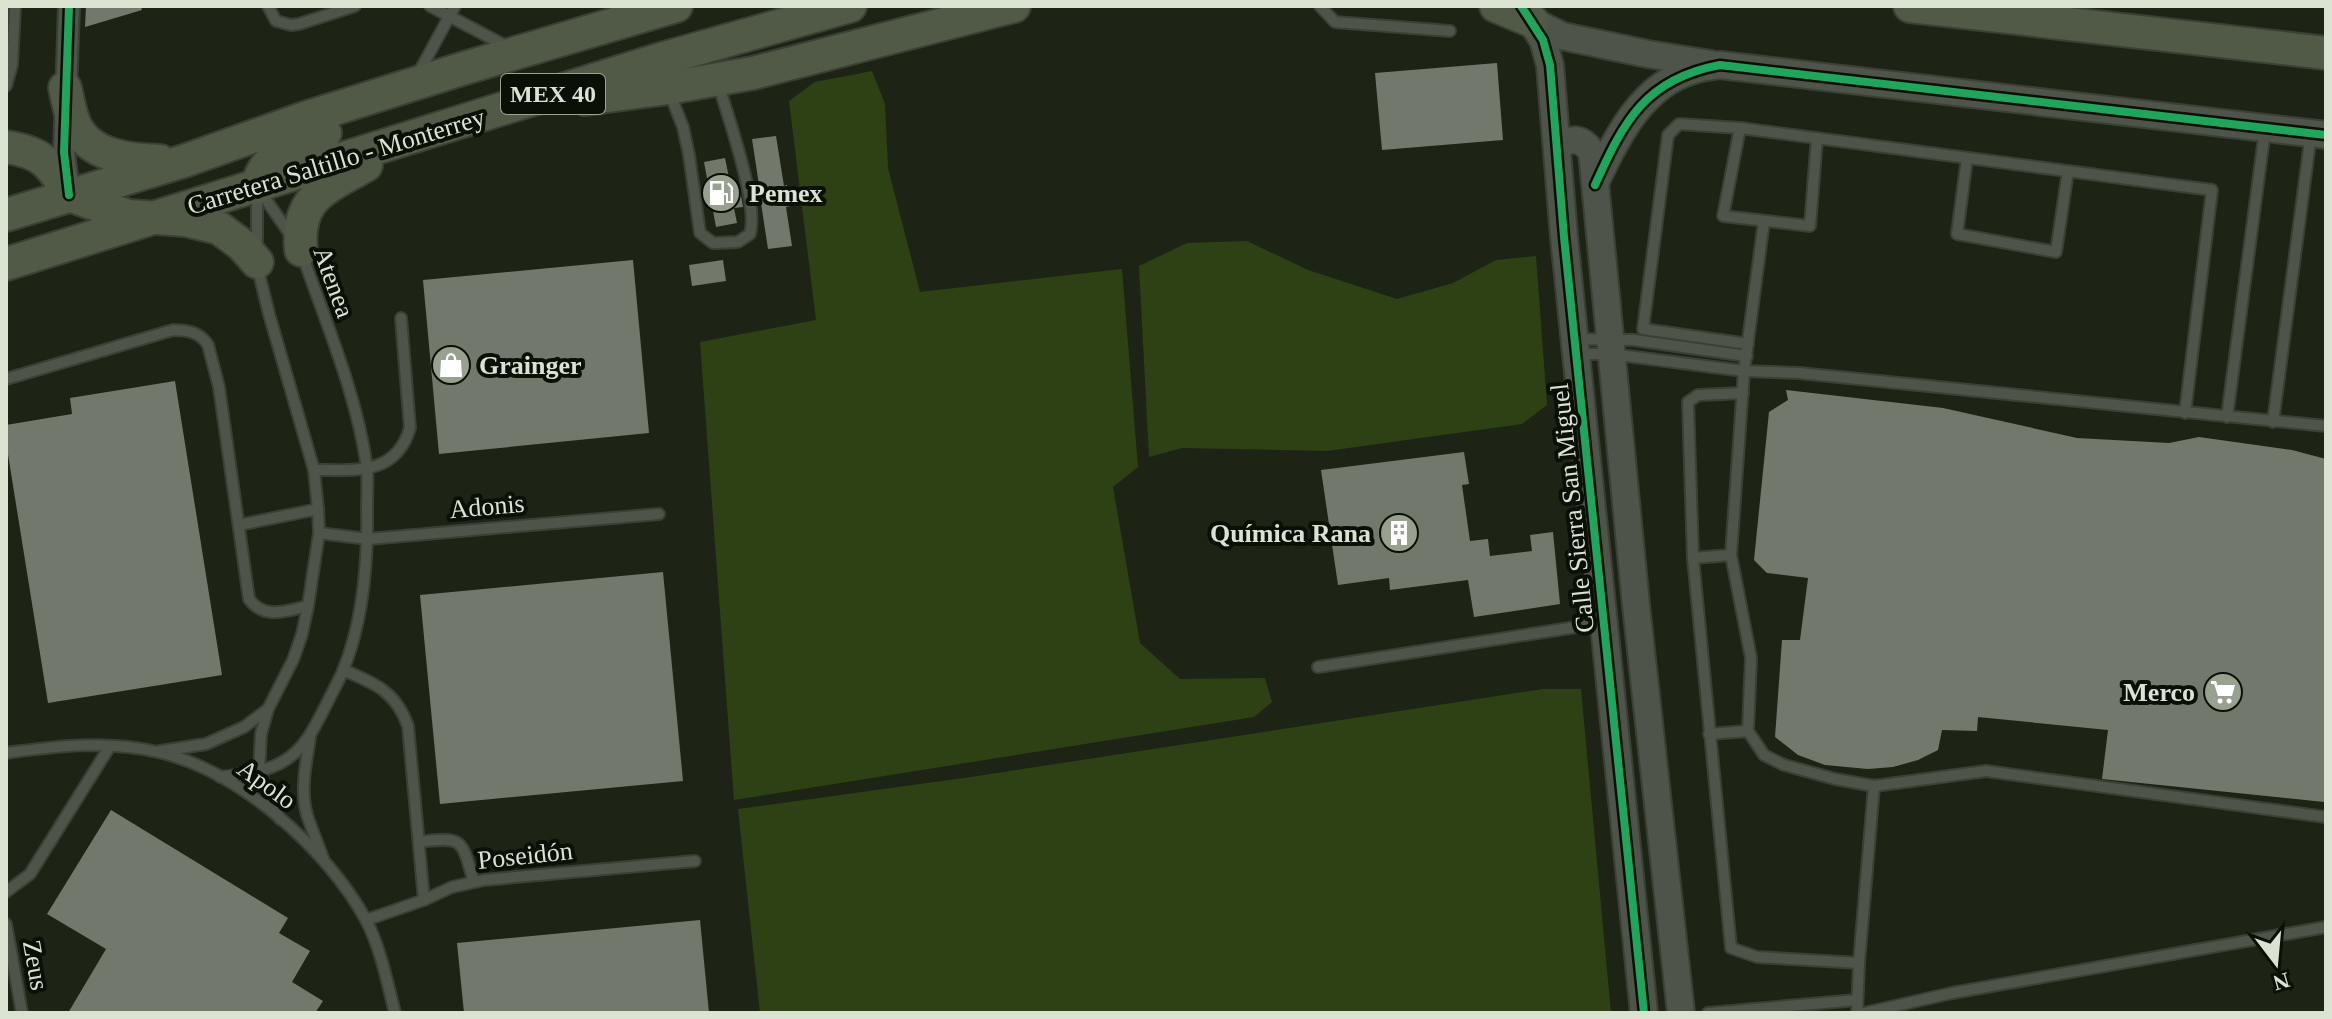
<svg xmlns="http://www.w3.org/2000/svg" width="2332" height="1019" font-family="'Times New Roman',serif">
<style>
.grass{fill:#2d4115}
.building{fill:#72796c}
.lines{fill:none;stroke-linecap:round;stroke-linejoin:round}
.service-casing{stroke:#3a4034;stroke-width:14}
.minor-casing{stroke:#3a4034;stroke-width:24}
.tertiary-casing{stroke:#3a4034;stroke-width:30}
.primary-casing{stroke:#3a4034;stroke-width:36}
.service{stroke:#4f544a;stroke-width:10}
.minor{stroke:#4f544a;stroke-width:20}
.tertiary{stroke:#4f544a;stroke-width:26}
.primary{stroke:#515947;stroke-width:32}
.cycleway-casing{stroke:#0b1006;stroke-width:13}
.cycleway{stroke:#20a55d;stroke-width:8}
.labels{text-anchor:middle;stroke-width:8;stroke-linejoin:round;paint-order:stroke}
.shield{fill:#0b1006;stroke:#9ca395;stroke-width:2}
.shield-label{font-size:24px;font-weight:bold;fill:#dae2d2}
.street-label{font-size:26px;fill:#dae2d2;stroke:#0b1006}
.poi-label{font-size:26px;font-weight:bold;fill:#dae2d2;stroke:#0b1006;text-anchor:start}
</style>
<rect width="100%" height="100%" fill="#1d2416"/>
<g class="grass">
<path d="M872,71L885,104L888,168L920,292L1122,269L1138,467L1113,487L1140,643L1180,679L1265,678L1272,702L1254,717L734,800L700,342L816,320L789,101L815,82Z"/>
<path d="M1247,241L1308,270L1397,299L1453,283L1496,260L1536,256L1547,405L1522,424L1327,451L1182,448L1149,457L1139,266L1187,243Z"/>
<path d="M1543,689H1581L1611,1013H760L738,809L971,777Z"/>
</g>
<g class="building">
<path d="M86,6H141L142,10L85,27Z"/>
<path d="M1497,63L1503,140L1382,150L1375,73Z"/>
<path d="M776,136L784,186L787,185L790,206L786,207L792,246L768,249L761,203L758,204L755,186L759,185L752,139Z"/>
<path d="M725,158L732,193L740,190L743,207L734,208L737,223L716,227L704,162Z"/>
<path d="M633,260L649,433L439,454L423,280Z"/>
<path d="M723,260L726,281L692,286L689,265Z"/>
<path d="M175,381L222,675L48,703L6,442V425L72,414L70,398Z"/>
<path d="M1786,390L1943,408L2077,438L2169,443L2199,437L2292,450L2326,459L2324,802L2102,779L2108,730L1978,717L1977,731L1942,730L1938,750L1918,760L1893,767L1868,769L1825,765L1798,755L1775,737L1782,640H1800L1808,578L1767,573L1754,560L1769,412L1788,400Z"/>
<path d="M1464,452L1469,484L1462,485L1470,541L1488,539L1490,556L1532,551L1530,535L1553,532L1560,604L1474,617L1468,580L1390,590L1389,578L1338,585L1321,470Z"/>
<path d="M663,572L683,781L440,804L420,595Z"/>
<path d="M111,810L288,918L279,933L310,951L292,982L323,1001L315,1013H68L106,949L47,914Z"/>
<path d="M700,920L709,1013H464L457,943Z"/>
</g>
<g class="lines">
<defs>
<g id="service">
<path d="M268,6L276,21L291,25L299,24L355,6"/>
<path d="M430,6L506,46"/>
<path d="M1320,6L1335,22L1450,31"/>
<path d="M418,74L455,6"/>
<path d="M6,86L12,65L15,6"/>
<path d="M670,94L683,127L689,155L700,233L713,243L738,242L750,234C759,204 728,117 718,83"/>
<path d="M1740,128L1679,124L1668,135L1643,329L1748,344"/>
<path d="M1817,138L1810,226L1723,216L1740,128L2212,190L2185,413"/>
<path d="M1967,158L1957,234L2056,252L2068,171"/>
<path d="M260,191L292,237"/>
<path d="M1764,221L1744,371L1731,555L1751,658L1748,731L1764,755L1784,765L1835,779L1874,786L1986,771L2326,817"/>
<path d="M257,249V189"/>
<path d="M257,265L269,314L314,470L318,509L319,533L308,606L302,634L293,660L268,709L261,734L259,771L280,819"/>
<path d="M1575,339L1634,340L1747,356"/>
<path d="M1576,354H1611L1744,371L1799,373L2326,426"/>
<path d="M6,379L173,330C187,330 200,332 208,345L219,387L249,599C264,620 286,611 308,606"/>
<path d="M1743,393L1698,395L1688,402L1693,558L1731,948L1757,957L1859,963"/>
<path d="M2227,417L2265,130"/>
<path d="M2273,422L2311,134"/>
<path d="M314,470C354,470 396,476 410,428L401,318"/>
<path d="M239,525L318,509"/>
<path d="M319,533L368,539L659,514"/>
<path d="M1693,558L1731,555"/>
<path d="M1318,667L1602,623"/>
<path d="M343,670C375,683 396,692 408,726L424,900"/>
<path d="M1709,734L1748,731"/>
<path d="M310,738C306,763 300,790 307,815C312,830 318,844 323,858"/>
<path d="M160,751L206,744L244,727L268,709"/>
<path d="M6,753C56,746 108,740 158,752C238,770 327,848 366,920C381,949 387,982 395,1013"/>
<path d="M220,777C241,774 265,773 284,761C304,749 314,729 324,709C330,697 337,684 343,671C363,621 368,564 367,510C367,497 368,482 367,468C357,395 326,323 302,254"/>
<path d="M419,842C465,836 461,840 474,882"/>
<path d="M6,892L30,874L110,746"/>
<path d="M366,920L424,900L452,887L484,880L695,861"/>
<path d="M6,924L22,1013"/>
<path d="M1708,1013L1857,1000"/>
<path d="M1857,1013L1859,963L1874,786"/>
<path d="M1864,1013L1952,993L2326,927"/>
</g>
<path id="minor" d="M68,183L64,152L69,6"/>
<g id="tertiary">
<path d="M1521,6L1543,40L1550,65L1564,237L1644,1013"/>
<path d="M1532,21L1562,36L1648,54L1711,64"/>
<path d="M1557,145C1573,138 1581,137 1592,152L1636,605L1681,1013"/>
<path d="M1596,181C1617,136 1643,84 1694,70C1702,67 1711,66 1720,65L2326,135"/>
</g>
<g id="primary">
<path d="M1496,6L1532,21"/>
<path d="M1910,6L2326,53"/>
<path d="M65,88C68,100 70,114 75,125C90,157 130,160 160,161"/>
<path d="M585,99L668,88L753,73L1014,6"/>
<path d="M6,147C42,152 52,164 69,195L128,216L185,220L219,228L242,245L257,262"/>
<path d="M257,187C264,154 296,142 325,133"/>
<path d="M6,215L184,161L305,118L468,67L676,6"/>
<path d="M301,250C296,196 326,189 366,165"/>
<path d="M6,264L661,59L850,6"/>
</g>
</defs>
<use href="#service" class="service-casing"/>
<use href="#minor" class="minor-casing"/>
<use href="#tertiary" class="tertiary-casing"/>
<use href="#primary" class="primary-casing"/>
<use href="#service" class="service"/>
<use href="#minor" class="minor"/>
<use href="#tertiary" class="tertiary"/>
<use href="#primary" class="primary"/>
<defs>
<g id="cycleway">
<path d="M1521,6L1543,40L1550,65L1564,237L1644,1013"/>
<path d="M1595,185C1624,121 1645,79 1720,65L2326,135"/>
<path d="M69,195L64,152L69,6"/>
</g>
</defs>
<use href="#cycleway" class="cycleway-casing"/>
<use href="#cycleway" class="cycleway"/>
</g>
<defs>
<symbol id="fuel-disc" viewBox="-11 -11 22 22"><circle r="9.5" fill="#98a090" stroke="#0b1006"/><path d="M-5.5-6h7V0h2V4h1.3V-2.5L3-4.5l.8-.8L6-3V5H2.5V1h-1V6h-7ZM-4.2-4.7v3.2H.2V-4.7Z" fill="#fff"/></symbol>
<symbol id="shop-disc" viewBox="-11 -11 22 22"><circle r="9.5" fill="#98a090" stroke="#0b1006"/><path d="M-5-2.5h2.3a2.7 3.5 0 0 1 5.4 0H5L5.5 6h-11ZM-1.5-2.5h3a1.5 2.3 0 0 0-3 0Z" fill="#fff"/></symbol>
<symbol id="building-disc" viewBox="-11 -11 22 22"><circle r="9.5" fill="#98a090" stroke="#0b1006"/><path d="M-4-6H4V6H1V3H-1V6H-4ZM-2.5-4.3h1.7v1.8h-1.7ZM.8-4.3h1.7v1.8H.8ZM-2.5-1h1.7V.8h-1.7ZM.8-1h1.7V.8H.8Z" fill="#fff"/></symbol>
<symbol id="supermarket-disc" viewBox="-11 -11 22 22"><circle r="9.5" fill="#98a090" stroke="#0b1006"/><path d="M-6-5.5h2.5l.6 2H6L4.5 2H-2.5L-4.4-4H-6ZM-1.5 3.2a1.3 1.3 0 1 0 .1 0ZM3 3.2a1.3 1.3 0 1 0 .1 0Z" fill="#fff"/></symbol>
</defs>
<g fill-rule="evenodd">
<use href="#fuel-disc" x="699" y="171" width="44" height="44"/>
<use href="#shop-disc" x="429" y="343" width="44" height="44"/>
<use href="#building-disc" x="1377" y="511" width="44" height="44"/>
<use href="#supermarket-disc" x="2201" y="670" width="44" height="44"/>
</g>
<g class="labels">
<rect class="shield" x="501" y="74" width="104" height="40" rx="6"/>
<g class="shield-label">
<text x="553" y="102">MEX 40</text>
</g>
<g class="street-label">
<text transform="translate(336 161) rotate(-17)" y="9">Carretera Saltillo - Monterrey</text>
<text transform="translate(334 282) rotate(70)" y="9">Atenea</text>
<text transform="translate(487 506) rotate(-5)" y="9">Adonis</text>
<text transform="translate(1572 508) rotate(-96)" y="9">Calle Sierra San Miguel</text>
<text transform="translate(267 784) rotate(36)" y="9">Apolo</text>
<text transform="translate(525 855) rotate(-6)" y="9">Poseidón</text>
<text transform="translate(36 965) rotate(80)" y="9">Zeus</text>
</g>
<g class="poi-label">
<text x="749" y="202">Pemex</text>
<text x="479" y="374">Grainger</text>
<text x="1371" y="542" text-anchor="end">Química Rana</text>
<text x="2195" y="701" text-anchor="end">Merco</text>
</g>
</g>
<rect width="2332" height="1019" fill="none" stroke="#dae2d2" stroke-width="16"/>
<g transform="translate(2276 963) rotate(164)" stroke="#0b1006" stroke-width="6" paint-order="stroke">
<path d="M0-6L14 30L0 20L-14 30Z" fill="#dae2d2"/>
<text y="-12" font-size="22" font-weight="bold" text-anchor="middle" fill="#dae2d2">N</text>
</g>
</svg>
